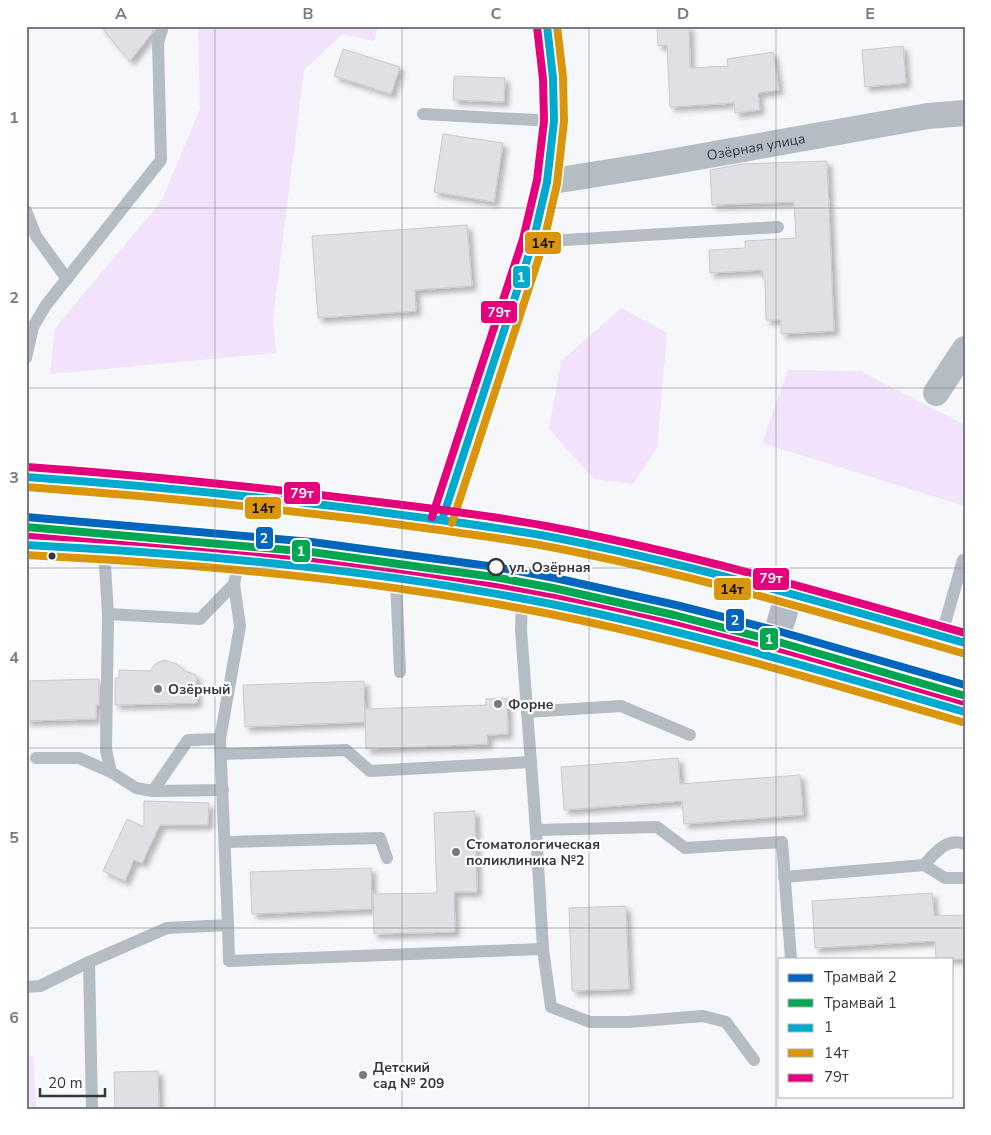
<svg xmlns="http://www.w3.org/2000/svg" width="991" height="1135" font-family="'Nunito Sans',sans-serif">
<style>
.green{fill:#f2e2fc}
.building{fill:#e0dfe6;stroke:#cac9d0;filter:url(#shadow)}
.lines{fill:none;stroke-linecap:round;stroke-linejoin:round}
.service{stroke:#b4bcc4;stroke-width:12}
.minor{stroke:#b4bcc4;stroke-width:26}
.tertiary{stroke:#b4bcc4;stroke-width:28}
.secondary{stroke:#b4bbc4;stroke-width:28}
.bus-1-casing{stroke:#fff;stroke-width:11}
.bus-2-casing{stroke:#fff;stroke-width:11}
.bus-3-casing{stroke:#fff;stroke-width:11}
.bus-1{stroke:#00a9ce;stroke-width:8}
.bus-2{stroke:#da950a;stroke-width:8}
.bus-3{stroke:#e5007d;stroke-width:8}
.tram-1-casing{stroke:#fff;stroke-width:11}
.tram-2-casing{stroke:#fff;stroke-width:11}
.tram-1{stroke:#0065bd;stroke-width:8}
.tram-2{stroke:#00a651;stroke-width:8}
.grid{fill:none;stroke:#787a82;stroke-width:1;stroke-opacity:0.55}
.bus-dot{fill:#343641;stroke:#fff;stroke-width:2}
.stop-dot{fill:#fff;stroke:#343641;stroke-width:2.5}
.poi-dot{fill:#787a82;stroke:#fff;stroke-width:2}
.labels{text-anchor:middle;stroke-width:4.5;stroke-linejoin:round;paint-order:stroke}
.street-label{font-size:14px;fill:#343641;stroke:#fff}
.stop-label{font-size:14px;font-weight:bold;fill:#343641;stroke:#fff;text-anchor:start}
.poi-label{font-size:14px;font-weight:bold;fill:#343641;stroke:#fff;text-anchor:start}
.line-badge{stroke:#fff;stroke-width:2}
.badge-label{font-size:14px;text-anchor:middle;font-weight:bold;fill:#fff}
.pale-badge-label{font-size:14px;text-anchor:middle;font-weight:bold;fill:#111}
.neatline{fill:none;stroke:#787a82;stroke-width:2}
.grid-label{font-size:16px;text-anchor:middle;font-weight:bold;fill:#787a82}
</style>
<defs>
<filter id="shadow"><feDropShadow dx="4.5" dy="4.5" stdDeviation="2.5" flood-color="#0004"/></filter>
</defs>
<rect width="100%" height="100%" fill="#f5f7fa"/>
<g class="green">
<path d="M198,26H378L374,41L342,34L304,70L273,319L276,353L50,374L55,328L161,202L200,109Z"/>
<path d="M622,308L667,333L657,448L633,484L594,479L549,429L561,361Z"/>
<path d="M788,370L860,371L965,425V507L952,502L762,443Z"/>
<path d="M26,1056H33L36,1109H26Z"/>
</g>
<g class="building">
<path d="M100,26H154L152,33L130,61Z"/>
<path d="M657,26H689L690,68L728,66L727,59L773,52L779,90L758,93L760,110L735,113L734,103L670,107L667,45L658,46Z"/>
<path d="M903,46L906,83L865,87L862,50Z"/>
<path d="M343,49L400,67L391,94L334,76Z"/>
<path d="M454,76L505,78L504,102L453,100Z"/>
<path d="M443,134L503,143L494,202L434,192Z"/>
<path d="M827,161L834,331L781,334V320H766L765,279H763L762,270L710,273L709,250L745,248V241L796,238L794,202L712,205L710,170L743,164Z"/>
<path d="M467,225L472,286L415,290L416,311L318,318L312,236Z"/>
<path d="M164,660L177,664L185,671L196,675L197,703L115,705V678H119V670L150,671L155,664Z"/>
<path d="M99,679V705H96V719L26,721V681Z"/>
<path d="M364,681L365,722L245,727L243,685Z"/>
<path d="M507,698L508,734L487,735L488,744L366,749L365,709L486,705V699Z"/>
<path d="M678,758L680,784L800,775L803,815L684,824L682,801L564,810L561,767Z"/>
<path d="M144,801L209,803L208,825H160L142,863L134,860L125,881L103,871L127,819L144,827Z"/>
<path d="M475,811L477,892H454L455,932L374,934L373,894L437,893L434,813Z"/>
<path d="M371,868L372,909L252,914L250,872Z"/>
<path d="M932,893L934,916L965,915V959H936L935,941L815,948L812,901Z"/>
<path d="M626,906L629,989L572,991L569,908Z"/>
<path d="M158,1071L159,1109H115L114,1072Z"/>
</g>
<g class="lines">
<g class="service">
<path d="M423,114L554,121"/>
<path d="M26,211L36,236L67,279"/>
<path d="M533,242L778,227"/>
<path d="M26,358L33,327L46,305L161,160L158,43L163,26"/>
<path d="M396,579L400,672"/>
<path d="M522,599L521,630L536,830L543,949L551,1007L590,1022H629L703,1016L726,1022L754,1060"/>
<path d="M108,614L200,619L234,584"/>
<path d="M941,637L963,560"/>
<path d="M527,712L621,706L690,735"/>
<path d="M220,739L240,626L234,584L239,560"/>
<path d="M221,754L346,750L370,771L531,762"/>
<path d="M36,758H79L111,772"/>
<path d="M153,791L223,790"/>
<path d="M536,830L657,827L685,848L782,842L791,959"/>
<path d="M225,842L380,838L387,858"/>
<path d="M924,865C935,853 947,837 965,844"/>
<path d="M784,877L924,865L945,878H965"/>
<path d="M228,925L229,961L543,949"/>
<path d="M26,987L40,986L89,962"/>
<path d="M92,1109L89,962L167,928L228,925L220,739L188,740L153,791L136,788L111,772L106,750L108,614L104,549"/>
</g>
<g class="minor">
<path id="s1" d="M547,182L647,166L928,116L965,113"/>
<path d="M936,393L965,349"/>
</g>
<path class="tertiary" d="M442,520L533,242L547,182L554,121L553,78L547,26"/>
<g class="secondary">
<path d="M26,477C141,484 256,496 370,511C435,519 501,527 565,540C700,568 832,605 965,643"/>
<path d="M26,545L104,549L307,567L431,584L550,604L669,630L771,656L965,712"/>
<path d="M771,656L789,594"/>
</g>
<defs>
<g id="bus-1">
<path d="M26,477C140,485 253,496 365,510C424,518 483,525 541,535C684,562 825,603 965,643"/>
<path d="M442,520L533,242L547,182L554,121L553,78L547,26"/>
<path d="M26,545C202,554 379,570 551,604C691,632 828,672 965,712"/>
</g>
<g id="bus-2">
<path d="M26,487C139,495 252,506 365,520C423,528 482,535 540,545C683,572 823,613 962,653"/>
<path d="M452,523L543,245L557,184L564,121L563,77L557,26"/>
<path d="M26,555C201,564 378,580 550,614C689,642 826,682 962,722"/>
</g>
<g id="bus-3">
<path d="M27,467C142,475 256,487 370,501C429,508 488,515 546,526C688,553 826,593 965,633"/>
<path d="M432,517L523,239L537,180L544,121L543,79L537,27"/>
<path d="M27,535C202,544 378,561 551,594C691,621 828,662 965,702"/>
</g>
</defs>
<use href="#bus-1" class="bus-1-casing"/>
<use href="#bus-2" class="bus-2-casing"/>
<use href="#bus-3" class="bus-3-casing"/>
<use href="#bus-1" class="bus-1"/>
<use href="#bus-2" class="bus-2"/>
<use href="#bus-3" class="bus-3"/>
<defs>
<path id="tram-1" d="M26,517L312,542L496,567L555,578L676,605L778,631L965,685"/>
<path id="tram-2" d="M26,527L311,552L494,577L553,588L674,615L775,641L962,695"/>
</defs>
<use href="#tram-1" class="tram-1-casing"/>
<use href="#tram-2" class="tram-2-casing"/>
<use href="#tram-1" class="tram-1"/>
<use href="#tram-2" class="tram-2"/>
</g>
<path class="grid" d="M215,26V1109M402,26V1109M589,26V1109M776,26V1109M26,208H965M26,388H965M26,568H965M26,748H965M26,928H965"/>
<circle class="bus-dot" cx="52" cy="556" r="4.5"/>
<circle class="stop-dot" cx="496" cy="567" r="8"/>
<g class="poi-dot">
<circle cx="158" cy="689" r="5"/>
<circle cx="498" cy="704" r="5"/>
<circle cx="456" cy="852" r="5"/>
<circle cx="363" cy="1075" r="5"/>
</g>
<g class="labels">
<g class="street-label">
<text dy="5" stroke="none"><textPath href="#s1" startOffset="212">Озёрная улица</textPath></text>
</g>
<g class="stop-label">
<text x="509" y="572">ул. Озёрная</text>
</g>
<g class="poi-label">
<text x="168" y="694">Озёрный</text>
<text x="508" y="709">Форне</text>
<text x="466" y="849">Стоматологическая<tspan x="466" dy="16">поликлиника №2</tspan></text>
<text x="373" y="1072">Детский<tspan x="373" dy="16">сад № 209</tspan></text>
</g>
</g>
<g class="line-badge">
<rect x="524" y="231" width="38" height="24" rx="5" fill="#da950a"/>
<rect x="512" y="265" width="19" height="24" rx="5" fill="#00a9ce"/>
<rect x="480" y="300" width="38" height="24" rx="5" fill="#e5007d"/>
<rect x="283" y="481" width="38" height="24" rx="5" fill="#e5007d"/>
<rect x="244" y="496" width="38" height="24" rx="5" fill="#da950a"/>
<rect x="255" y="526" width="19" height="24" rx="5" fill="#0065bd"/>
<rect x="291" y="539" width="20" height="24" rx="5" fill="#00a651"/>
<rect x="752" y="567" width="38" height="24" rx="5" fill="#e5007d"/>
<rect x="713" y="577" width="39" height="24" rx="5" fill="#da950a"/>
<rect x="725" y="608" width="20" height="24" rx="5" fill="#0065bd"/>
<rect x="759" y="627" width="20" height="24" rx="5" fill="#00a651"/>
</g>
<g class="badge-label">
<text x="521" y="282">1</text>
<text x="499" y="317">79т</text>
<text x="302" y="498">79т</text>
<text x="264" y="543">2</text>
<text x="301" y="556">1</text>
<text x="771" y="583">79т</text>
<text x="735" y="625">2</text>
<text x="769" y="644">1</text>
</g>
<g class="pale-badge-label">
<text x="543" y="248">14т</text>
<text x="263" y="513">14т</text>
<text x="732" y="594">14т</text>
</g>
<rect width="991" height="1135" fill="none" stroke="#ffffff" stroke-width="55"/>
<rect x="778" y="958" width="175" height="140" fill="#ffffff" stroke="#aeafb3"/>
<rect x="788" y="974" width="25" height="8" fill="#0065bd" stroke="#aeafb3"/>
<text x="824" y="982" font-size="15" fill="#343641">Трамвай 2</text>
<rect x="788" y="999" width="25" height="8" fill="#00a651" stroke="#aeafb3"/>
<text x="824" y="1008" font-size="15" fill="#343641">Трамвай 1</text>
<rect x="788" y="1024" width="25" height="8" fill="#00a9ce" stroke="#aeafb3"/>
<text x="824" y="1032" font-size="15" fill="#343641">1</text>
<rect x="788" y="1049" width="25" height="8" fill="#da950a" stroke="#aeafb3"/>
<text x="824" y="1058" font-size="15" fill="#343641">14т</text>
<rect x="788" y="1074" width="25" height="8" fill="#e5007d" stroke="#aeafb3"/>
<text x="824" y="1082" font-size="15" fill="#343641">79т</text>
<path d="M40 1088v8h65v-8" fill="none" stroke="#343641" stroke-width="2.5"/>
<text x="48" y="1088" font-size="15" fill="#343641" stroke="#ffffff" stroke-width="4" paint-order="stroke">20 m</text>
<rect x="28" y="28" width="936" height="1080" class="neatline"/>
<g class="grid-label">
<text x="121" y="19">A</text>
<text x="308" y="19">B</text>
<text x="496" y="19">C</text>
<text x="683" y="19">D</text>
<text x="870" y="19">E</text>
<text x="14" y="123">1</text>
<text x="14" y="303">2</text>
<text x="14" y="483">3</text>
<text x="14" y="663">4</text>
<text x="14" y="843">5</text>
<text x="14" y="1023">6</text>
</g>
</svg>
